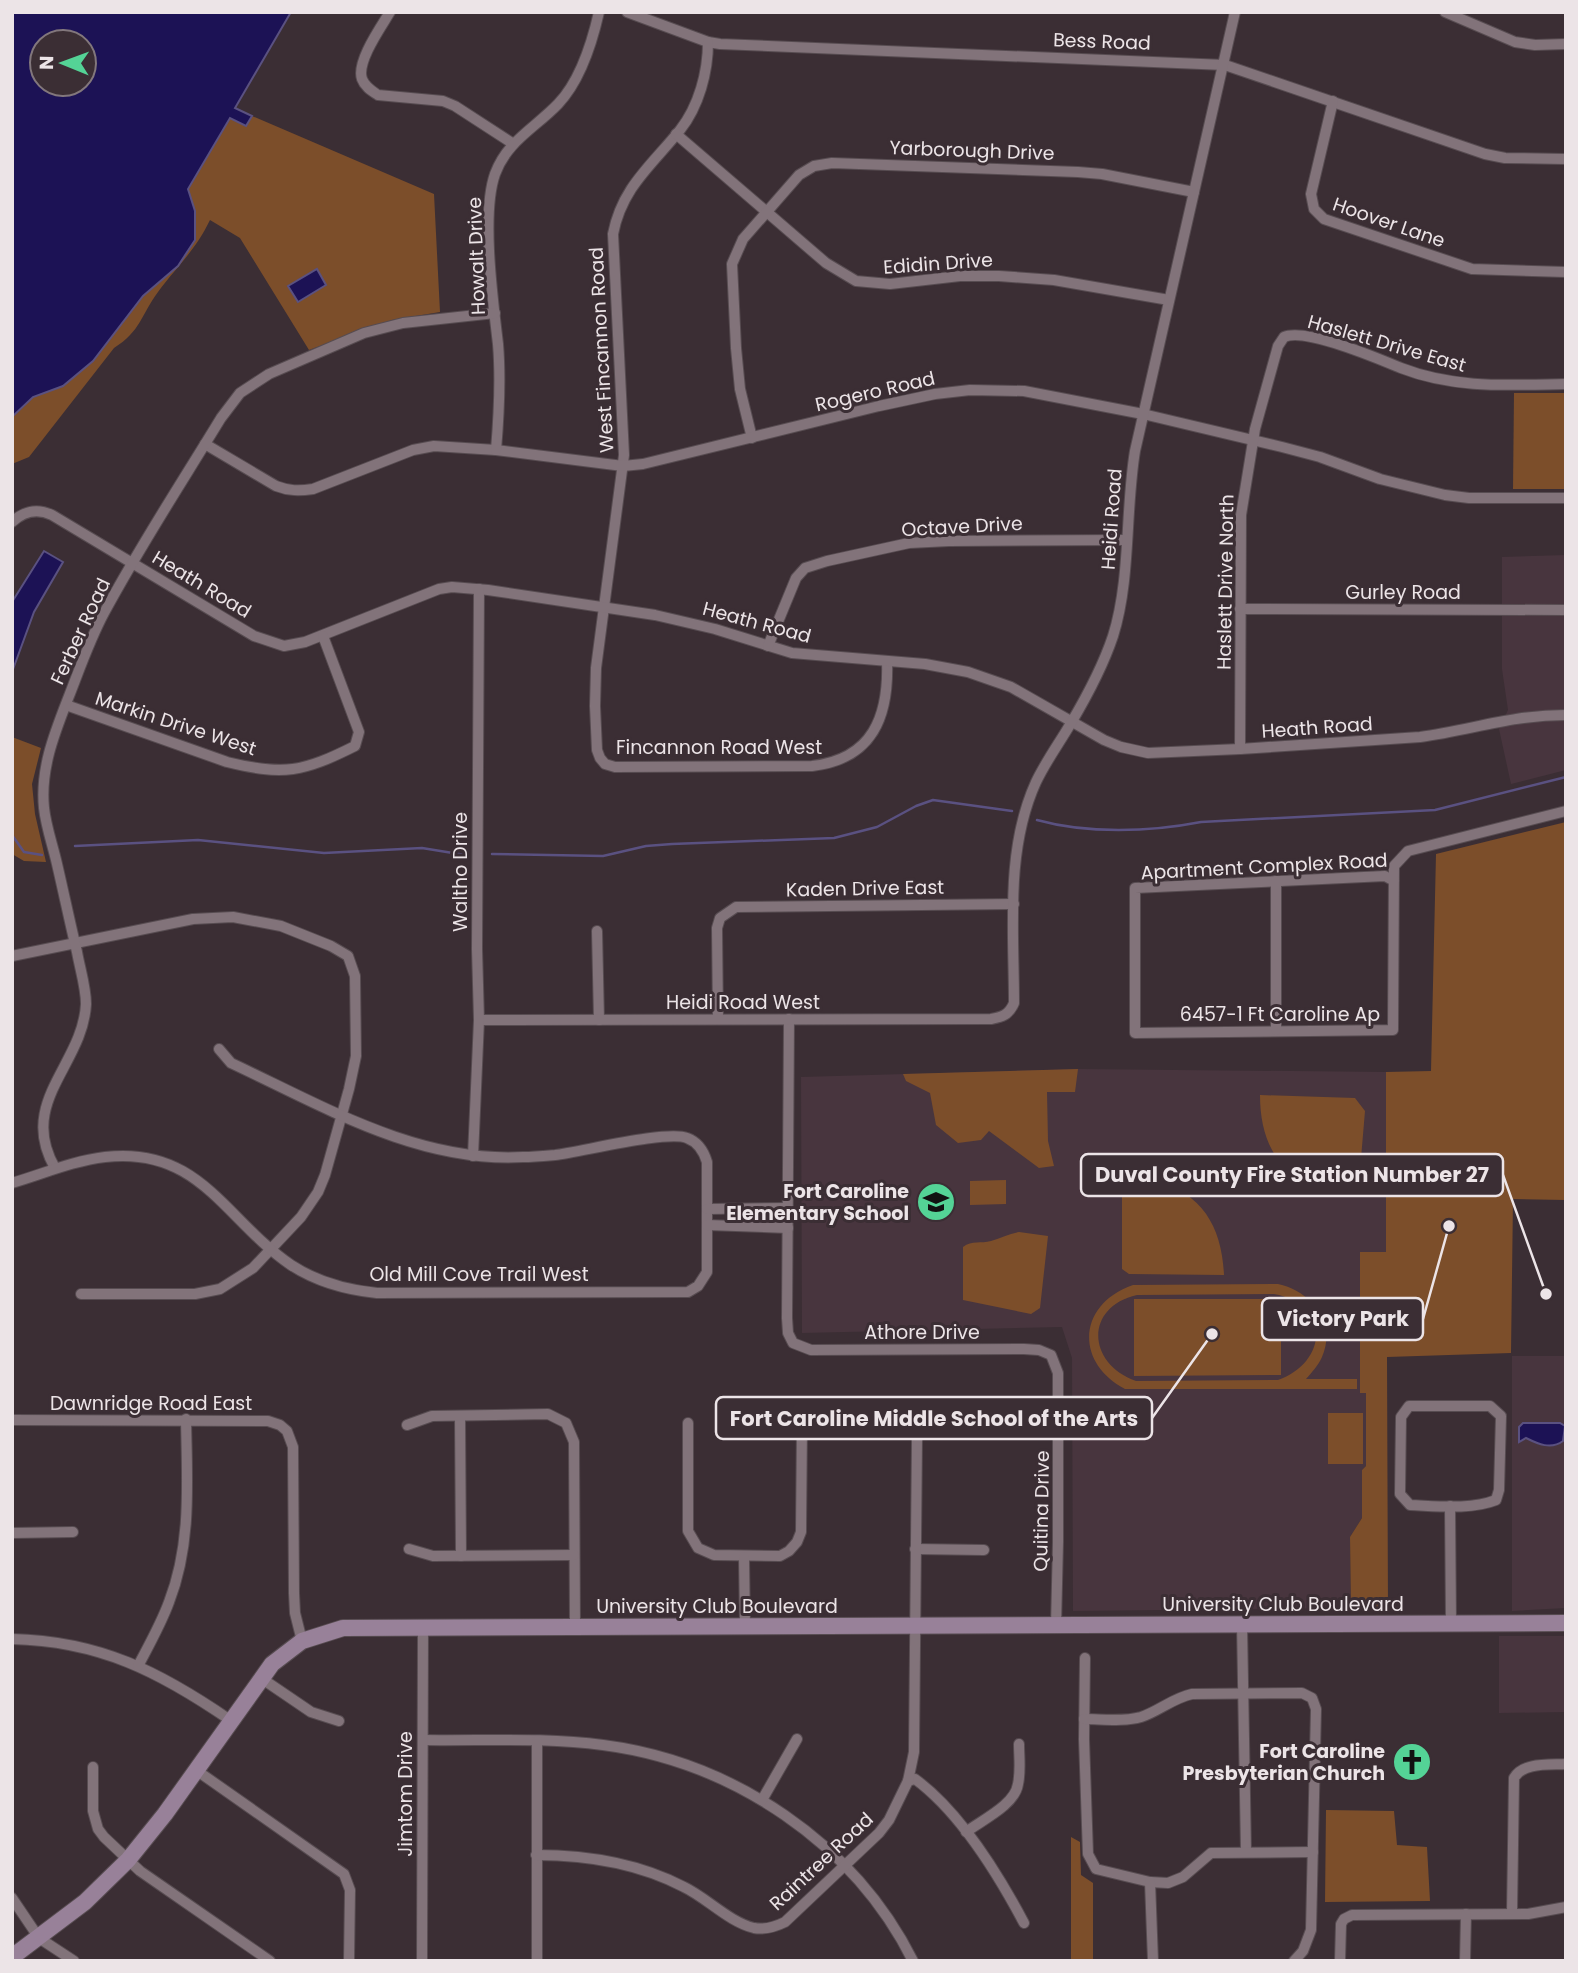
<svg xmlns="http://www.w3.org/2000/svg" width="1578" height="1973" font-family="Poppins,sans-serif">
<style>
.built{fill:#48353e}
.green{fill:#7c4e2a;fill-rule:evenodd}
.water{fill:#1c1255;stroke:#5a5181;stroke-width:2;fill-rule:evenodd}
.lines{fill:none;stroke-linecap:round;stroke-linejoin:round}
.stream{stroke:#5a5181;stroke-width:2.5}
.street-casing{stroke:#574c51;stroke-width:12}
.secondary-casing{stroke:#574c51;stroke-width:18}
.street{stroke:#82737a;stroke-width:10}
.secondary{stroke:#988199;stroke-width:16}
.labels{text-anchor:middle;stroke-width:6;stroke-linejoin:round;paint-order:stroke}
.street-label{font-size:19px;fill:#ece4e7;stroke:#3b2e34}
.poi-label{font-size:19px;font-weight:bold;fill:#ece4e7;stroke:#3b2e34;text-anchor:end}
.leader{fill:none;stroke:#ece4e7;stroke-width:2.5}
.callout-dot{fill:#ece4e7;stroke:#3b2e34;stroke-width:2.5}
.callout{fill:#3b2e34;stroke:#ece4e7;stroke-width:2.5}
.callout-label{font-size:21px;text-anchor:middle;font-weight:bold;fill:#ece4e7}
</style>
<rect width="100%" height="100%" fill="#3b2e34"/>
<g class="built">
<path d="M1566,555V770L1511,784L1499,729L1508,710L1502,669V557Z"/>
<path d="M1078,1069L1386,1072V1253H1360V1392L1366,1393V1466L1362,1470V1518L1350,1537L1351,1608L1073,1611L1072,1358L1062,1327L802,1333L801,1077Z"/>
<path d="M1512,1356H1566V1608L1512,1611Z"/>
<path d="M1499,1636H1566V1712L1499,1713Z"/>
</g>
<g class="green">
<path d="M252,116L434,194L440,312L392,320L309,350L240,238L210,220C195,251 178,265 158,292C141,315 141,331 114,348L29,457L12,464V417L33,397L63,386L93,361L143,296L178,266L195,240V211L188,189L230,118L245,126Z"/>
<path d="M1514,393H1566V489H1513Z"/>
<path d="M12,737L41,748L32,784L35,814L46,862L24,861L12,854Z"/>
<path d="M1566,822V1200L1513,1199L1511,1353L1387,1357L1388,1611L1351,1608L1350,1537L1362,1518V1470L1366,1466V1393H1360V1252H1386V1072L1431,1071L1436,854Z"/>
<path d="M1078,1069L1075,1092H1047L1048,1141L1054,1166L1039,1168L989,1131L981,1140L958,1143L936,1125L930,1093L906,1081L903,1074Z"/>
<path d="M1260,1095L1355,1098L1365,1111L1358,1194C1348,1193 1335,1194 1325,1191C1278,1177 1260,1141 1260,1095Z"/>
<path d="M1006,1180V1204L970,1205V1181Z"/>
<path d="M1122,1180C1132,1180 1145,1179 1155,1181C1203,1193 1222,1228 1224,1275L1129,1274L1122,1269Z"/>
<path d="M1019,1232L1048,1236L1040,1308L1031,1314L963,1300V1247C972,1240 981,1244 991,1241C1001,1238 1009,1234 1019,1232Z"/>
<path d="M1278,1284C1311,1291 1337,1323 1322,1357C1318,1366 1312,1372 1306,1379H1357V1389H1125C1074,1362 1078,1304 1133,1285ZM1274,1294C1330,1304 1329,1361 1278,1380L1136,1381C1087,1364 1084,1307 1137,1295Z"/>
<path d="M1134,1299H1281V1375L1134,1376Z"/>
<rect x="1328" y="1413" width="35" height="51"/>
<path d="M1326,1810L1394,1811L1397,1845L1427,1847L1430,1901L1325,1902Z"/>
<path d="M1071,1837L1080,1842L1081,1875L1093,1883V1961H1071Z"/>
</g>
<g class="water">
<path d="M12,12H291L235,108L252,116L246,126L230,118L188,189L195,211V240L178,266L143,296L93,361L63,386L33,397L12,417ZM42,42H84V84H42Z"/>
<path d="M317,269L326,285L298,302L288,286Z"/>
<path d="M44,551L63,562L34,612L12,672V602Z"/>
<path d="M1523,1423H1560L1565,1426L1563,1441C1551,1450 1538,1444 1526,1438L1519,1442V1427Z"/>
</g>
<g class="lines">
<g class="stream">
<path d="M1037,820C1087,834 1150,832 1201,822L1435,810L1566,777"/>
<path d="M12,835L24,852L42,855"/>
<path d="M75,846L198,840L324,853L422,848L465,855"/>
<path d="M492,854L603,856L646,846L672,844L834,838L877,827L916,806L933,800L1012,811"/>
</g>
<defs>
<g id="street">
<path d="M390,12C381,27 356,62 362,79C365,87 372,91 378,95L443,101L455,106L512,143"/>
<path d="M627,12L708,42L720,44L1225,65L1485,154L1505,158L1566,159"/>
<path d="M1445,12L1515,42L1535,45L1566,44"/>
<path d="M708,42C708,72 699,106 680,130C652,165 622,187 613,234L624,455L596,668L595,706L597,750L600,758L605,764L615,767L812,766C873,759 889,716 887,661"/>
<path d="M1333,101L1311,194L1314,209L1324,219L1472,269L1566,272"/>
<path d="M676,134L826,263L856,281L890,284L960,276H999L1054,280L1169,300"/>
<path d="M752,438L740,389L736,348L732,264L743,239L799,175L814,166L832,163L1078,172L1102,174L1194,192"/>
<path d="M205,444L276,486C289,491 299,491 313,489L413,450L434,446L496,450L623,466L643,464L879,406L935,394L970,390L1024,391L1143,414L1282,447L1320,457L1380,479L1445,495L1469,498H1566"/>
<path d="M496,450C499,415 501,380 498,344C493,301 481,214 495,174C507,141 535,128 558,104C580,81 592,43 599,12"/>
<path d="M12,522C24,511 37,508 52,515L254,636L284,646L305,642L439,589L452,587L488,590L655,615L715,629L792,653L925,664L968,672L1011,687L1104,740L1121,747L1148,753L1240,749L1420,737C1472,730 1511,715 1566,715"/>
<path d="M1240,609L1566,610"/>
<path d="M768,646L796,578L805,568L827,561L909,543L949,541L1126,540"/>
<path d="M66,705L227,762C284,776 303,772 355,746L359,732L323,636"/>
<path d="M1240,749L1241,515L1255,429L1278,346L1284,337C1305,327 1379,359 1401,368C1455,389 1509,385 1566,384"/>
<path d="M1394,881L1385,876L1135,888V1033L1393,1030L1394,866L1408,851L1566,811"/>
<path d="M597,931L599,1020"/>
<path d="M12,956L193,919L233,917L281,926L331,946L348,956L355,976L356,1056L349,1089L325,1175L318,1192L301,1217L253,1268L220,1289L195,1294H81"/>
<path d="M718,1019L717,928L720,918L736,907L1014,904"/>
<path d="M789,1019L787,1318L788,1333L793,1343L811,1350L1024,1349L1039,1350L1051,1355L1058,1373V1542L1056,1626"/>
<path d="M479,1020L991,1019C1002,1017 1009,1015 1014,1003C1014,930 1005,850 1036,782C1046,761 1060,742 1071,723C1087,696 1103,666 1113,636C1131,579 1125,512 1135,451L1235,12"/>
<path d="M1276,1030V881"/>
<path d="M473,1156L479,1020L477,949L479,589"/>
<path d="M55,1168C17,1102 83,1065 86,1004C86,987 80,969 77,952C70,923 64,894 57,864C53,846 46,827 44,808C40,768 55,732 69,696C80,668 90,639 104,613C140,546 182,482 221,418L240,393L269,374L364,333L403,323L495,313"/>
<path d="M12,1183C43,1174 72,1161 105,1157C200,1146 225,1220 291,1265C317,1282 347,1290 377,1293L688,1292L698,1286L707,1272V1162C704,1152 698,1142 687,1138C667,1130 581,1152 555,1155C544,1156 534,1157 523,1157C418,1163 323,1106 231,1063L219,1049"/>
<path d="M707,1209L788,1208"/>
<path d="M707,1225L788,1228"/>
<path d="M1409,1406H1490L1501,1416L1499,1490L1496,1500C1471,1510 1437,1506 1410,1505L1400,1494L1401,1417Z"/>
<path d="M460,1416L461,1556"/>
<path d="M12,1420L268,1421L280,1425L287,1431L293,1447L294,1593L295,1613L302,1641"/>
<path d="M688,1423V1531L698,1548L714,1555L780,1556L789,1551L797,1542L801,1532L802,1422"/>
<path d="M407,1425L432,1416L548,1414L566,1423L574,1442L575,1627"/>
<path d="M1450,1506L1451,1624"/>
<path d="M12,1533L73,1532"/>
<path d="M409,1549L433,1556L574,1555"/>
<path d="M915,1549L984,1550"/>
<path d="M744,1557L745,1626"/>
<path d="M1242,1625L1246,1852"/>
<path d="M12,1639C100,1641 160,1672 230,1720"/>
<path d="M1085,1658L1084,1739L1088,1854L1096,1869L1150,1882L1168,1883L1183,1877L1211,1853L1313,1852"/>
<path d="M138,1666C149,1645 161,1624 169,1602C192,1543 187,1481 186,1419"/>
<path d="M261,1678L311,1712L339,1721"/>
<path d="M1084,1719C1102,1719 1124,1722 1141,1717C1159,1711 1173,1698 1192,1694L1302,1693L1312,1698L1316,1709L1311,1930L1303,1951L1294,1961"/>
<path d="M423,1740C483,1741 544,1737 603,1745C733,1762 854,1843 913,1961"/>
<path d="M537,1741V1961"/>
<path d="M93,1767V1811L98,1829L104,1837L140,1871L270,1961"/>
<path d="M196,1770L344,1874L350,1890L349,1961"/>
<path d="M908,1781L915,1779C960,1812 998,1874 1024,1923"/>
<path d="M762,1800L797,1739"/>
<path d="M966,1832C982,1820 1015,1805 1018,1784C1021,1771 1019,1757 1019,1744"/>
<path d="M536,1855C587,1855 638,1863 684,1887C707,1898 729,1922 754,1928C765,1930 775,1927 785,1922L879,1833L889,1820L908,1781L914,1752L917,1437C929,1407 958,1415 983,1422"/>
<path d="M1150,1882L1153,1961"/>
<path d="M12,1898L39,1938L74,1961"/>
<path d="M1512,1913L1514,1778C1523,1762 1549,1765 1566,1764"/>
<path d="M422,1961L423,1627"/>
<path d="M1340,1961L1341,1924L1344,1919L1352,1915L1528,1914L1566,1907"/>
<path d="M1465,1961L1466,1914"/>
</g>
<path id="secondary" d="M12,1957L85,1902L128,1860L165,1814L272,1664L302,1641L343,1628L1566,1623"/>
</defs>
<use href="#street" class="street-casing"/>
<use href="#secondary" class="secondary-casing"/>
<use href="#street" class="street"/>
<use href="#secondary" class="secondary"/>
</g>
<defs>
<symbol id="school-disc" viewBox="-11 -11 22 22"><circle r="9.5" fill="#54d396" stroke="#3b2e34"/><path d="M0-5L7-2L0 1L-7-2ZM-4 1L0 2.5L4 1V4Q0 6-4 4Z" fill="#111"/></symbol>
<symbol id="church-disc" viewBox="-11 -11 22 22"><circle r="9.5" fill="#54d396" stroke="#3b2e34"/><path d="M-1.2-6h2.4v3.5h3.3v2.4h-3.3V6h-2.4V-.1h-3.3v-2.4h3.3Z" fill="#111"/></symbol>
</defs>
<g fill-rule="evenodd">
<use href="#school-disc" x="914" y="1180" width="44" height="44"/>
<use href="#church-disc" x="1390" y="1740" width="44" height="44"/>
</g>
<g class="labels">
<g class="street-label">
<text transform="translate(1102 41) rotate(2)" y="7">Bess Road</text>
<text transform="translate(972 150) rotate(2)" y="7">Yarborough Drive</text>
<text transform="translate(1389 222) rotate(19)" y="7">Hoover Lane</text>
<text transform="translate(476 256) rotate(-92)" y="7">Howalt Drive</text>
<text transform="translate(938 263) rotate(-4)" y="7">Edidin Drive</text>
<text transform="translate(1387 343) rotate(16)" y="7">Haslett Drive East</text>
<text transform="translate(601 350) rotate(-93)" y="7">West Fincannon Road</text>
<text transform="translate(875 391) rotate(-13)" y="7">Rogero Road</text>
<text transform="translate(1111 519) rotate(-86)" y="7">Heidi Road</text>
<text transform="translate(962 526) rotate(-3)" y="7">Octave Drive</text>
<text transform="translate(1225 582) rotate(-89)" y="7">Haslett Drive North</text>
<text transform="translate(202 584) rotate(31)" y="7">Heath Road</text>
<text x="1403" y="599">Gurley Road</text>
<text transform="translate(757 622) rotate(15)" y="7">Heath Road</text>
<text transform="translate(80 631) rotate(-65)" y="7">Ferber Road</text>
<text transform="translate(176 723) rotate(18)" y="7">Markin Drive West</text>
<text transform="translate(1317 727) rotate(-4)" y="7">Heath Road</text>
<text x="719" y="754">Fincannon Road West</text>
<text transform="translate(1264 866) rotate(-3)" y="7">Apartment Complex Road</text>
<text transform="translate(460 872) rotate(-90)" y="7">Waltho Drive</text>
<text transform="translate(865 888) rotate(-1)" y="7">Kaden Drive East</text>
<text x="743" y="1009">Heidi Road West</text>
<text x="1280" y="1021">6457-1 Ft Caroline Ap</text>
<text x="479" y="1281">Old Mill Cove Trail West</text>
<text x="922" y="1339">Athore Drive</text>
<text x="151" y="1410">Dawnridge Road East</text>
<text transform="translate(1041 1511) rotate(-89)" y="7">Quitina Drive</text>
<text x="1283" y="1611">University Club Boulevard</text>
<text x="717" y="1613">University Club Boulevard</text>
<text transform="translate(405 1794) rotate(-90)" y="7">Jimtom Drive</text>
<text transform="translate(821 1861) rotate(-43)" y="7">Raintree Road</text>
</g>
<g class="poi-label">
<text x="909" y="1198">Fort Caroline<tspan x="909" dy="22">Elementary School</tspan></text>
<text x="1385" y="1758">Fort Caroline<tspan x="1385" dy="22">Presbyterian Church</tspan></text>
</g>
</g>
<path class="leader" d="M1546 1294L1503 1175M1449 1226L1423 1319M1212 1334L1152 1418"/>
<g class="callout-dot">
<circle cx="1546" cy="1294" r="7"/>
<circle cx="1449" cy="1226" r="7"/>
<circle cx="1212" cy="1334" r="7"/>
</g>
<g class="callout">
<rect x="1081" y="1154" width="422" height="42" rx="7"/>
<rect x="1262" y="1298" width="161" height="42" rx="7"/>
<rect x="716" y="1397" width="436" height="42" rx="7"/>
</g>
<g class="callout-label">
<text x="1292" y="1182">Duval County Fire Station Number 27</text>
<text x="1343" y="1326">Victory Park</text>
<text x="934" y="1426">Fort Caroline Middle School of the Arts</text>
</g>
<rect width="1578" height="1973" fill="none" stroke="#ece4e7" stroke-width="28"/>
<g transform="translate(63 63) rotate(271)"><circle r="33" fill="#3b2e34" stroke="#82777c" stroke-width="2"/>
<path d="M0-5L12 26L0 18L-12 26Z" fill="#54d396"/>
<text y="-10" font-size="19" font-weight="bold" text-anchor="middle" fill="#ece4e7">N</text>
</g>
</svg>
